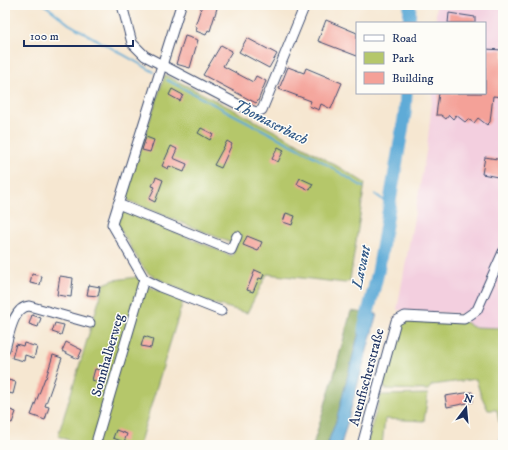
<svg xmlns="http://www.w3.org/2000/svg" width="508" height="450" font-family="'IM FELL DW Pica',serif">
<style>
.built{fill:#f3cfdf}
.green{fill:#b5c76b;stroke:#687b64}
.forest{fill:#90ac5f;stroke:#566e5e}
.water{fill:#5eabd7;stroke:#3c6d9a}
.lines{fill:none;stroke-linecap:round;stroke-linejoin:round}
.stream{stroke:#5eabd7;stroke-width:2}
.river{stroke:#5eabd7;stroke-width:13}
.building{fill:#f4a198}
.minor-casing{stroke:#3c4b6f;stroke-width:11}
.minor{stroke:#fff;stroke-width:9}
.labels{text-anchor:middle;stroke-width:3;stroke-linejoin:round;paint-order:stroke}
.street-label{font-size:14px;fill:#1b2f5e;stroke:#fdfcf7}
.water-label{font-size:15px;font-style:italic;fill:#325a88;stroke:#fdfcf7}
</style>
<rect width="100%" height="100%" fill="#fdfcf7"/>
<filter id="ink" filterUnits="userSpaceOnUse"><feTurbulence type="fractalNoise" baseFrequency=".025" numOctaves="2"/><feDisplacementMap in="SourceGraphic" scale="8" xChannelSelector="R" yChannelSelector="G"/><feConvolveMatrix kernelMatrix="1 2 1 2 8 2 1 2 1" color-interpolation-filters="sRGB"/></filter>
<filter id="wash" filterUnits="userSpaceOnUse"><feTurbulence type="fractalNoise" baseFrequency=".012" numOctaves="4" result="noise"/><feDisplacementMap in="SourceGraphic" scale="16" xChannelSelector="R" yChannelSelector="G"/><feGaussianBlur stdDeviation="0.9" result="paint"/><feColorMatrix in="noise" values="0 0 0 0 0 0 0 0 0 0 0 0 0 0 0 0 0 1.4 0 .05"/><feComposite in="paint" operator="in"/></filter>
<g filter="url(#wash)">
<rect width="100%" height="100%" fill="#f6e7d1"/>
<path class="built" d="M436,5H503V285L498,286L503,303V328L473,327L465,322L462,314L397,310L427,147L433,93H485V23H436Z"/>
<g class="green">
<path d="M165,75C233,109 301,143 365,183L350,280L345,283L267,274L247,313L201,300L149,274L142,266L116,222L118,214L125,211L232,256L236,245L129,201L125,194Z"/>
<path d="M137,277L152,288L183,301L139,445H81L58,436L104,284L114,280Z"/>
<path d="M405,320L465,322L473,327L503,328V421L499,422L497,410H488L480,393L476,379L432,385L428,390L385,389L383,384L399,324Z"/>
<path d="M428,394L424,421L385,419L382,445H366L381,395Z"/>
</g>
<path class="forest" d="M351,311L364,313L336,422L327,445H313L334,375Z"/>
<path class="water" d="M364,313L377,314L341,445H327L336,421Z"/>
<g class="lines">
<g class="stream">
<path d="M45,5L69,24L154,72"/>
<path d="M167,80L315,157L363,187"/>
<path d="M375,194L390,205"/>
<path d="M497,445L503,436"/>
</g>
<g class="river">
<path d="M409,23L410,5"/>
<path d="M364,329L378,272L405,113L406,93"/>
</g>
</g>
<g id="blocks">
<g class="building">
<path d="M202,5H218L210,31L208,30L206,35L196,31L197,27L195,26Z"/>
<path d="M449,13L475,17V23H448Z"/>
<path d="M326,20L357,33V56L318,41Z"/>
<path d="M185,36L198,40L190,68L176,64Z"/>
<path d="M247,38L277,54L269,68L239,52Z"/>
<path d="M221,45L232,51L223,66L253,82L256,76L266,81L258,101L256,103L203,75Z"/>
<path d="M485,49L503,50V97L493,96L490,122L487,125L478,118L474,123L468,119L465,122L456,115L453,119L449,115L446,119L441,115H436L439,93H485Z"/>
<path d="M288,67L304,73L306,68L342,83L331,109L321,104L319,110L309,106L311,101L279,89Z"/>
<path d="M172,89L183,95L180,101L169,95Z"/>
<path d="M201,128L213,134L210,140L198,133Z"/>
<path d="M146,137L154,140L150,152L142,150Z"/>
<path d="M227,141L232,144L221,168L214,165Z"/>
<path d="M171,146L177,149L173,158L187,164L184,172L169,166L168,169L162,166Z"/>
<path d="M278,147L284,150L278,162L272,159Z"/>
<path d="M485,157L503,160V178L482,174Z"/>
<path d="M156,177L163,180L155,202L149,199L155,187L152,186Z"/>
<path d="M300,178L313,184L310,190L297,184Z"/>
<path d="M286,213L295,216L292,225L283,222Z"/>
<path d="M247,236L262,242L258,251L243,245Z"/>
<path d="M255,270L264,274L262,279L259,278L253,292L247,290Z"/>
<path d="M32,274L42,276L40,285L30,283Z"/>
<path d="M60,276L73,278L71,297L57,295Z"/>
<path d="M89,285L100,287L98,296L87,295Z"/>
<path d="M32,315L41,318L38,327L29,324Z"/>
<path d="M55,323L64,325L61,335L52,332Z"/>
<path d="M144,336L153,339L151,348L141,346Z"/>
<path d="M66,342L82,350L78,359L62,351Z"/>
<path d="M24,343L37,347L34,358L25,355L24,361L12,358L16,344L23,346Z"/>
<path d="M53,355L62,358L45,406L49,407L45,420L31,415L45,378H46Z"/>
<path d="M95,369L104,371L101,383L92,380Z"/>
<path d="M8,380L16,382L13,394L5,392Z"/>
<path d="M472,392L473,402L447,407L445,396Z"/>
<path d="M5,408L16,412L12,423L5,420Z"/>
<path d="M116,430L127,434L124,442L113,438Z"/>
</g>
</g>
</g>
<g filter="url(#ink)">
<use href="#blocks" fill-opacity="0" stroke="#3c4b6f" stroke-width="1"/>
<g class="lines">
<defs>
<g id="minor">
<path d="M122,5L132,43L145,56L245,108L256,112L262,110L305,5"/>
<path d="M118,204L231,250L237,236"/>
<path d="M144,279L160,287L221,311"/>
<path d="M5,349C9,336 13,307 29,306L90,323"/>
<path d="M97,439L144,279L112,224L181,5"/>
<path d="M362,445L396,321L405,316L464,319L477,310L503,252"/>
</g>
</defs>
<use href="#minor" class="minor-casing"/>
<use href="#minor" class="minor"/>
</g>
</g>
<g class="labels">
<g class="street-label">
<text transform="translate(107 355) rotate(-74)" y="5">Sonnhalberweg</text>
<text transform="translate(366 377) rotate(-75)" y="5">Auenfischerstraße</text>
</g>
<g class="water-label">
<text transform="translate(271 122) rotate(27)" y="5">Thomaserbach</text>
<text transform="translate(361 267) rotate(-78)" y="5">Lavant</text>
</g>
</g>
<rect width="508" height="450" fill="none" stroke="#fdfcf7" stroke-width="20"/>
<rect x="356" y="22" width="130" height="72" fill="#fdfcf7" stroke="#a3aaba"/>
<rect x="364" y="35" width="20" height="6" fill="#ffffff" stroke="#a3aaba"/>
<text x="392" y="42" font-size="12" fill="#1b2f5e">Road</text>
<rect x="364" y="52" width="20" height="12" fill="#b5c76b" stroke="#a3aaba"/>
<text x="392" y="62" font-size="12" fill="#1b2f5e">Park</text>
<rect x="364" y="72" width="20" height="12" fill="#f4a198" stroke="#a3aaba"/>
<text x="392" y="82" font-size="12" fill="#1b2f5e">Building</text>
<g transform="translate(466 408) rotate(16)" stroke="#fdfcf7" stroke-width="3" paint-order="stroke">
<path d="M0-3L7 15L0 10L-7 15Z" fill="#1b2f5e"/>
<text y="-6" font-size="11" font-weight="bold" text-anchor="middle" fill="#1b2f5e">N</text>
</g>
<path d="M24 40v6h109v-6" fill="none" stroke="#1b2f5e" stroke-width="2"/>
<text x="30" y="40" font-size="12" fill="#1b2f5e" stroke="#fdfcf7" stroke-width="3" paint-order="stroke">100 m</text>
</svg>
